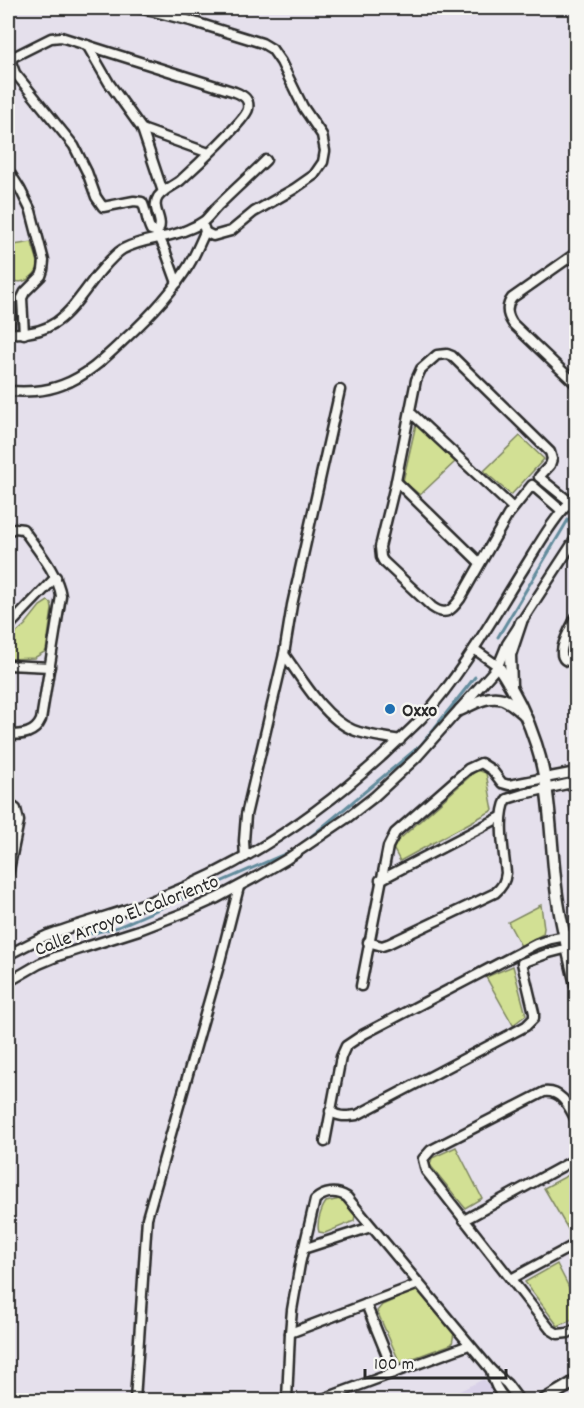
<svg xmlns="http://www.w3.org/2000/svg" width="584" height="1408" font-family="Dekko,sans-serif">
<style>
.built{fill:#d9d1e8}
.green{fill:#d2e094;stroke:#7e8660;stroke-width:1.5}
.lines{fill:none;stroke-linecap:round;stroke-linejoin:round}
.stream{stroke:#638c9d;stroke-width:3}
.street-casing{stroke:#2b2b2b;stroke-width:13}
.secondary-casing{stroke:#2b2b2b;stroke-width:15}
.street{stroke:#f6f6f2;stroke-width:8}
.secondary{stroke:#f6f6f2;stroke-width:10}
.poi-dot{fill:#1f6fb2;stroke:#f6f6f2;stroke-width:2}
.labels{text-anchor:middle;stroke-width:5;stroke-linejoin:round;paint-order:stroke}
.poi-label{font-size:20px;font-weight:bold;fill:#2b2b2b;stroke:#f6f6f2;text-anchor:start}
.street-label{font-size:20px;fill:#2b2b2b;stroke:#f6f6f2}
</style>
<rect width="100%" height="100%" fill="#e5e0ec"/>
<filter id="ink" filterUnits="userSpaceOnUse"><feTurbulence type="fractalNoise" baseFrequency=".0167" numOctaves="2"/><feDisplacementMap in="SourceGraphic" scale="12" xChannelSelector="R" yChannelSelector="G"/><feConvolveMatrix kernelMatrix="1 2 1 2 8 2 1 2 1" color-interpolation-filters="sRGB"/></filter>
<g filter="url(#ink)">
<path class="built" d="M484,1379L499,1400H440H441Z"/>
<g class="green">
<path d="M32,242C33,250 38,257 38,265C38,270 37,270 34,274C26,283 19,283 8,280V246Z"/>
<path d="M416,424L455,462L420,495L403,481Z"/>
<path d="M520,436L544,459L511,495L484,471Z"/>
<path d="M48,601L51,603L52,609L46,651L34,658L8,659V640L25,625L40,606Z"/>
<path d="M477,770L486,773L493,810L400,861L392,846Z"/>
<path d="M541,905L544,928L543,934L521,946L508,922Z"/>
<path d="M513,966L526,1015L513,1025L486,977Z"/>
<path d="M456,1147L482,1198L465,1208L430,1165L432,1158Z"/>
<path d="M576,1171V1234L572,1236L544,1188Z"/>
<path d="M340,1199L343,1200L355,1215L354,1221L325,1233L319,1232C316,1224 321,1209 326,1202Z"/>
<path d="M557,1264L576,1301V1318L558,1326L525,1282Z"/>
<path d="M416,1290L423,1293L454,1333L452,1344L400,1363L377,1311L382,1305Z"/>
</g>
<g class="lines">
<g class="stream">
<path d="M498,637L568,520L576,512"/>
<path d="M81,936L118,927L296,849L421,745L475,677"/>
</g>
<defs>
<g id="street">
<path d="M139,8L191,21L262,43L272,49L281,62L303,107L322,135L325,151L323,162L314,175L294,189L254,212L231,231L213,236L205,232"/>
<path d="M87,45L109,83L142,129L163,192"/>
<path d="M142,129L209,153"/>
<path d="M8,170L20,189L31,211L44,261L43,270L41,276L25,292L22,298L24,334"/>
<path d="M157,232C166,221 150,209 158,197C164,189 174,186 181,180C192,170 246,120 248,109C250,99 243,95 235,92L61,37L51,38L13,57L11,62L15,73L74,146L87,172L96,197L103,207L134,201L142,202C147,211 146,221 151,230L157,232L165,250L177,283"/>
<path d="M576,253L512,298C505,307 507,315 513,324L576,384"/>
<path d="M8,294L11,312L9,333"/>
<path d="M8,333C57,337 70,310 97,275C105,266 113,255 123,249C143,238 168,239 189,229C194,227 200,224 204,221C210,216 214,209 220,204C235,189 251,175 266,160"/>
<path d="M8,391C26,392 44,392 62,385C87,376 106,357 125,339C149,317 172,293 189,265C195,255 200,243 205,232L204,228"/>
<path d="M410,412L513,508"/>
<path d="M396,481L480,563"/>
<path d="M562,511L532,485L508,515L460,599C452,610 446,617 432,607L383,561L381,557L380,547L396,481L416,380L421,369L437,355L447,354L452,356L550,452L552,459L550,465L539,477L570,502"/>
<path d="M8,531L15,528L23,529C36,548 58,573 61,596L41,720C35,734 22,735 8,735"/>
<path d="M576,617C571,627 547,666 576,661"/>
<path d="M8,627L56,577"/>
<path d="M474,649L498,666"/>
<path d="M284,654C302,679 324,718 353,730C368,736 384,737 400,740"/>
<path d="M8,665L50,667"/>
<path d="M8,803L16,809L19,821L8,875"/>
<path d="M245,857L244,841L246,815L284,654L292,605L340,390"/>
<path d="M380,880L501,817"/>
<path d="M368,942L382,946L388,944L495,893C502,887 505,882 506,873C504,853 497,816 507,799L523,794L576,782"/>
<path d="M8,955C21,948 34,941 48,935C84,922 121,913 156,899C240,867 315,817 381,757C395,744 408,732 421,719C461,675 490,623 521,573C537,548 554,516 576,496"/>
<path d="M8,982L39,964L58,956L139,930L186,912L217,898L256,877L287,859L347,818L374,797L416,758L498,666L507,644L576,538"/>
<path d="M361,986L388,847L395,833L468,769L481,763L492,770L502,783L509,785L576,772"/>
<path d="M330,1111C340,1118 346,1116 357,1115L526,1026L534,1018V1013L522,963L549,953L576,946"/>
<path d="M576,1120C569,1107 562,1090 544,1092L431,1150L423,1159L426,1171L430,1176L550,1329L558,1334L568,1333L576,1329"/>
<path d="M325,1142L341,1057L346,1046L364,1034L536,944L551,939L576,934"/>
<path d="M464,1220L576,1159"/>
<path d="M303,1249L371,1227"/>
<path d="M511,1279L576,1244"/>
<path d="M366,1304L394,1373"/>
<path d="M290,1333L419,1284"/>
<path d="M491,1370C493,1383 498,1391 506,1400"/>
<path d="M135,1400L147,1218L218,969L239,887"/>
<path d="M287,1400L290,1333L292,1310L300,1264L315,1200C324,1192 336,1190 347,1197L491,1370L507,1384L519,1400"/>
<path d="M320,1400L469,1345"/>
</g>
<g id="secondary">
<path d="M498,666C514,690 527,716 536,744C552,792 550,845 557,895C561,925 569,955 576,985"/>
<path d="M511,686L510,655L521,622"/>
<path d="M460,710C473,704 488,694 503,699C511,702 518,709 524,714"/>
<path d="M544,1400L576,1381"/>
</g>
</defs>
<use href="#street" class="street-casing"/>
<use href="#secondary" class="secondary-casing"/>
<use href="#street" class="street"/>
<use href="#secondary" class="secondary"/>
</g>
</g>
<circle class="poi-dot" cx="390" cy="709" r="6"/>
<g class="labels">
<g class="poi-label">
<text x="402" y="716">Oxxo</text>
</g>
<g class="street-label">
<text transform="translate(126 914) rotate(-21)" y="7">Calle Arroyo El Caloriento</text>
</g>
</g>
<rect width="584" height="1408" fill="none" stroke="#f6f6f2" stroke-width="30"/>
<rect x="15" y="15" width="554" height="1378" fill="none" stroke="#2b2b2b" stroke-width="2" filter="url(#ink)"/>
<path d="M365 1369v9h141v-9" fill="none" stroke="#2b2b2b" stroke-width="3"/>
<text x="374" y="1369" font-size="18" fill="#2b2b2b" stroke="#f6f6f2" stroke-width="4.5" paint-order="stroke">100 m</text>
</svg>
